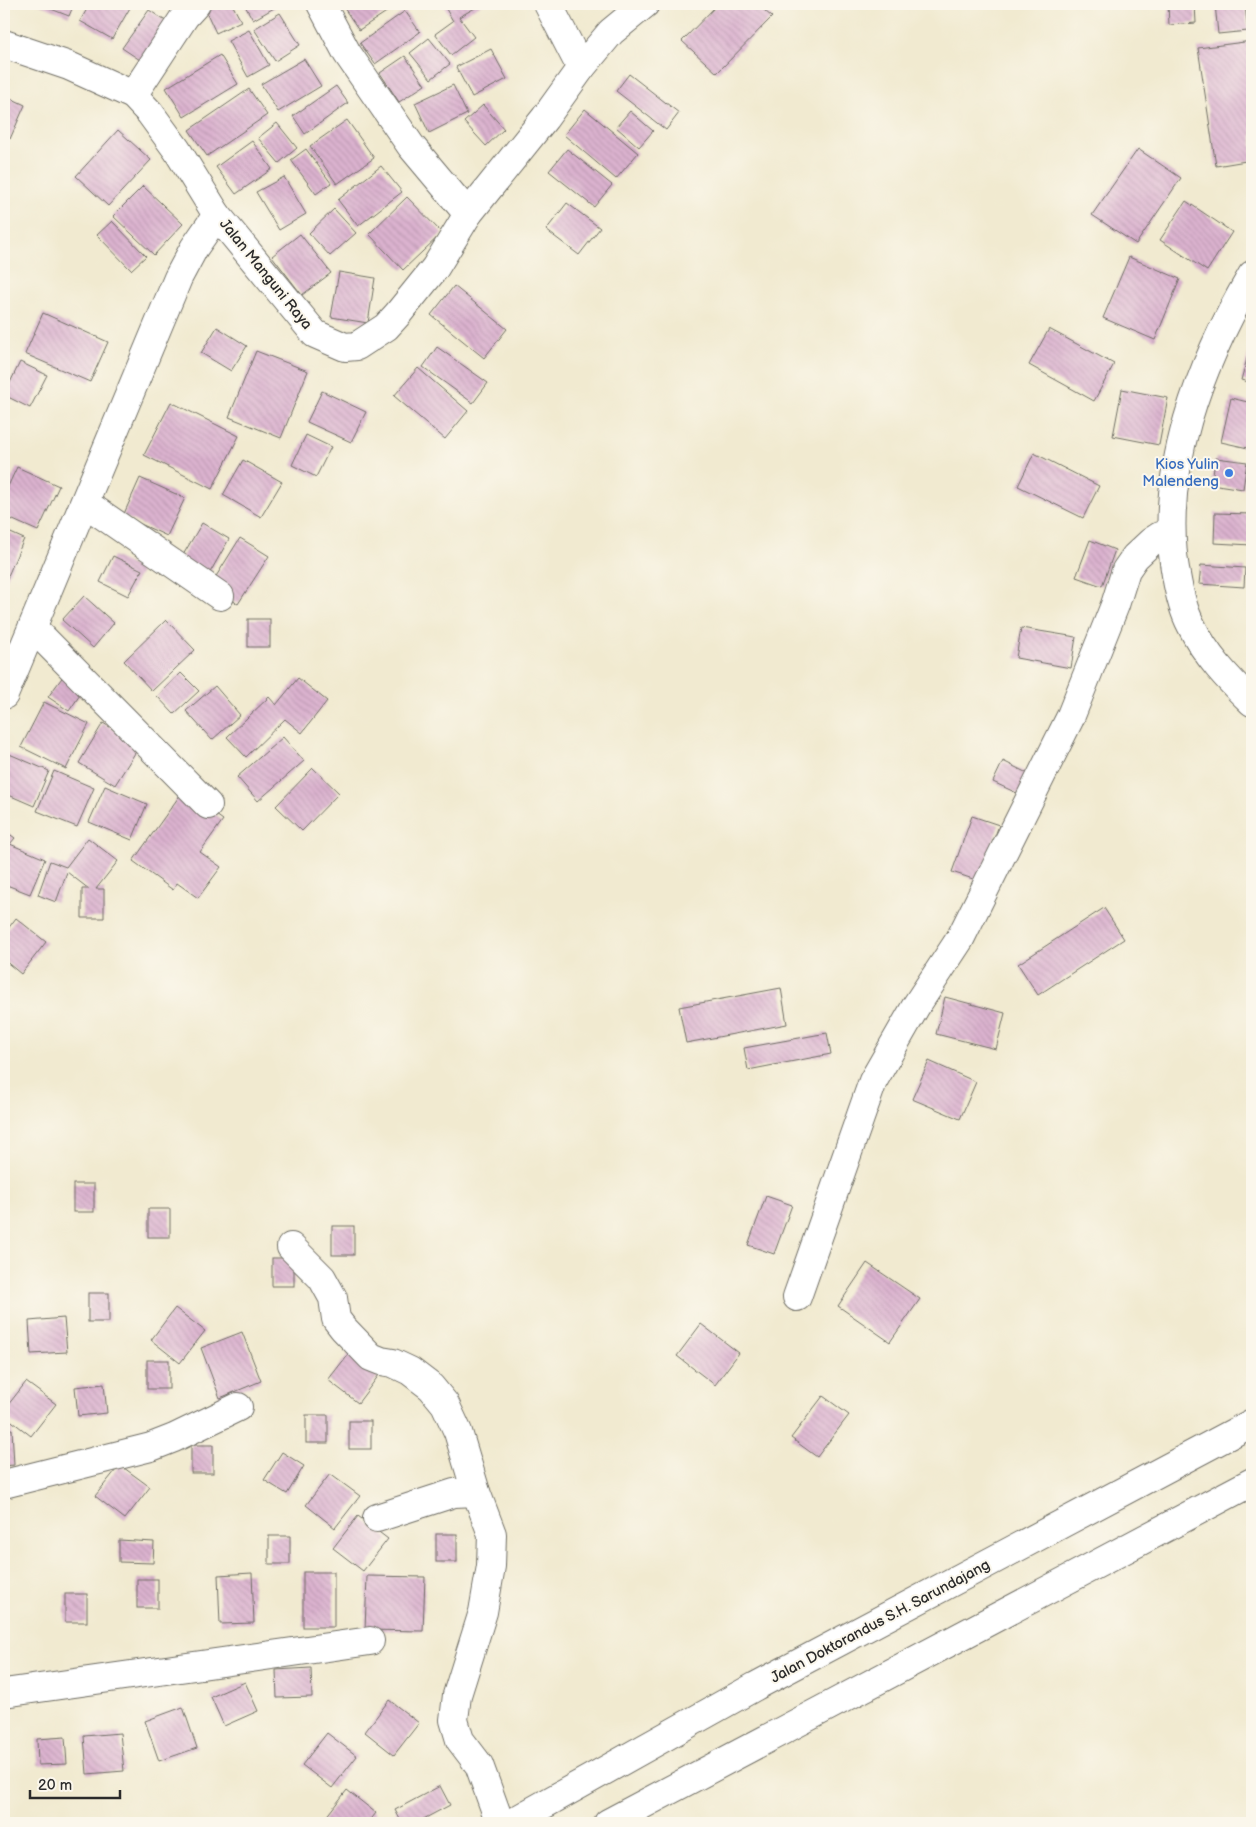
<svg xmlns="http://www.w3.org/2000/svg" width="1256" height="1827" font-family="'Balsamiq Sans',sans-serif">
<style>
.building{fill:url(#building-back-hatch)}
.lines{fill:none;stroke-linecap:round;stroke-linejoin:round}
.minor-casing{stroke:#706e65;stroke-width:30}
.trunk-casing{stroke:#706e65;stroke-width:30}
.minor{stroke:#fff;stroke-width:28}
.trunk{stroke:#fff;stroke-width:28}
.shop-dot{fill:#3f7fe0;stroke:#fbf7ec;stroke-width:2}
.labels{text-anchor:middle;stroke-width:4;stroke-linejoin:round;paint-order:stroke}
.street-label{font-size:15px;fill:#2b2b2b;stroke:#fbf7ec}
.shop-label{font-size:15px;fill:#366cbe;stroke:#fbf7ec;text-anchor:end}
</style>
<defs>
<pattern id="building-back-hatch" width="6" height="6" patternUnits="userSpaceOnUse" patternTransform="scale(1.25)"><rect width="6" height="6" fill="#dbb2cf"/><path d="M-1 5l2 2M0 0l6 6M5-1l2 2" fill="none" stroke="#bc99b2"/></pattern>
</defs>
<rect width="100%" height="100%" fill="#fbf7ec"/>
<filter id="ink" filterUnits="userSpaceOnUse"><feTurbulence type="fractalNoise" baseFrequency=".02" numOctaves="2"/><feDisplacementMap in="SourceGraphic" scale="10" xChannelSelector="R" yChannelSelector="G"/><feConvolveMatrix kernelMatrix="1 2 1 2 8 2 1 2 1" color-interpolation-filters="sRGB"/></filter>
<filter id="wash" filterUnits="userSpaceOnUse"><feTurbulence type="fractalNoise" baseFrequency=".0096" numOctaves="4" result="noise"/><feDisplacementMap in="SourceGraphic" scale="20" xChannelSelector="R" yChannelSelector="G"/><feGaussianBlur stdDeviation="1.12" result="paint"/><feColorMatrix in="noise" values="0 0 0 0 0 0 0 0 0 0 0 0 0 0 0 0 0 1.4 0 .05"/><feComposite in="paint" operator="in"/></filter>
<g filter="url(#wash)">
<rect width="100%" height="100%" fill="#f1ead0"/>
<g id="blocks">
<g class="building">
<path d="M38,4H74L69,16Z"/>
<path d="M90,4H127L131,6L112,39L80,21Z"/>
<path d="M210,4H232L241,21L216,33L204,7Z"/>
<path d="M244,4H281L253,20Z"/>
<path d="M351,4H396L397,5L359,30L344,8Z"/>
<path d="M443,4H482L459,17L474,37L451,55L435,34L453,21Z"/>
<path d="M718,4H757L772,17L717,73L682,41Z"/>
<path d="M1168,4H1195L1196,23L1169,25Z"/>
<path d="M1215,4H1245L1248,31L1218,34Z"/>
<path d="M149,10L170,24L143,62L122,48Z"/>
<path d="M405,11L420,32L375,64L360,43Z"/>
<path d="M280,13L300,45L275,61L254,29Z"/>
<path d="M249,30L269,65L248,77L228,41Z"/>
<path d="M429,38L450,64L431,79L410,53Z"/>
<path d="M1252,41V160L1216,166L1198,48Z"/>
<path d="M491,49L507,79L472,97L456,67Z"/>
<path d="M220,55L238,84L184,117L166,88Z"/>
<path d="M405,56L425,85L399,102L380,73Z"/>
<path d="M304,59L321,86L278,112L261,84Z"/>
<path d="M629,74L679,113L666,130L616,91Z"/>
<path d="M453,85L467,114L429,133L415,103Z"/>
<path d="M336,86L348,103L305,134L293,116Z"/>
<path d="M249,89L267,115L207,156L189,130Z"/>
<path d="M4,95L25,105L10,139L4,135Z"/>
<path d="M483,105L504,129L486,146L464,122Z"/>
<path d="M585,109L638,153L616,179L564,135Z"/>
<path d="M630,111L653,131L639,147L616,127Z"/>
<path d="M347,120L374,158L337,184L310,146Z"/>
<path d="M277,123L297,148L279,163L258,138Z"/>
<path d="M118,130L151,160L108,206L76,176Z"/>
<path d="M252,141L272,169L236,194L216,167Z"/>
<path d="M306,149L331,183L316,194L291,160Z"/>
<path d="M567,149L612,185L594,207L549,171Z"/>
<path d="M1138,149L1181,178L1136,244L1092,215Z"/>
<path d="M381,166L402,192L358,226L338,200Z"/>
<path d="M284,177L306,214L279,230L256,192Z"/>
<path d="M143,186L183,224L154,255L113,216Z"/>
<path d="M407,197L442,233L403,270L369,234Z"/>
<path d="M1186,201L1232,232L1207,271L1160,240Z"/>
<path d="M567,203L600,228L579,255L546,230Z"/>
<path d="M334,209L356,233L330,256L309,233Z"/>
<path d="M112,221L146,256L131,270L97,235Z"/>
<path d="M300,234L331,273L302,295L272,256Z"/>
<path d="M1129,257L1180,279L1155,340L1103,318Z"/>
<path d="M339,272L375,278L368,323L331,317Z"/>
<path d="M454,286L507,329L484,358L431,315Z"/>
<path d="M43,313L108,342L90,382L25,354Z"/>
<path d="M217,327L247,346L231,371L201,353Z"/>
<path d="M1049,329L1114,364L1094,401L1029,365Z"/>
<path d="M1252,341V383L1241,380Z"/>
<path d="M437,347L488,383L473,403L423,367Z"/>
<path d="M256,351L308,371L281,438L229,417Z"/>
<path d="M20,362L47,375L30,408L4,395Z"/>
<path d="M418,368L468,411L445,439L394,396Z"/>
<path d="M1122,389L1168,398L1159,445L1113,436Z"/>
<path d="M322,391L366,412L351,442L307,422Z"/>
<path d="M1231,398L1252,403V428L1248,448L1221,442Z"/>
<path d="M171,402L239,436L212,489L144,455Z"/>
<path d="M306,435L331,447L316,477L292,465Z"/>
<path d="M1034,453L1099,486L1083,518L1018,486Z"/>
<path d="M1216,458L1247,462L1243,489L1211,484Z"/>
<path d="M243,460L282,482L261,517L223,495Z"/>
<path d="M17,467L59,486L38,531L4,516V495Z"/>
<path d="M140,478L185,498L167,536L123,516Z"/>
<path d="M1215,513L1252,514V545L1214,543Z"/>
<path d="M202,523L229,539L208,576L180,560Z"/>
<path d="M4,530L24,539L4,585Z"/>
<path d="M240,538L269,556L238,604L210,586Z"/>
<path d="M1090,540L1115,550L1102,586L1076,577Z"/>
<path d="M113,556L142,570L128,596L100,582Z"/>
<path d="M1201,565L1245,568L1244,587L1199,584Z"/>
<path d="M84,596L114,623L93,648L62,620Z"/>
<rect x="248" y="619" width="22" height="28"/>
<path d="M166,620L195,650L152,691L124,661Z"/>
<path d="M1021,628L1076,637L1071,668L1016,658Z"/>
<path d="M181,673L199,691L174,714L157,696Z"/>
<path d="M64,675L84,689L69,711L48,697Z"/>
<path d="M298,678L327,701L302,733L285,719L246,757L227,737L269,697L276,705Z"/>
<path d="M215,686L240,715L212,740L186,711Z"/>
<path d="M44,702L89,724L66,769L21,747Z"/>
<path d="M103,723L140,745L115,785L79,763Z"/>
<path d="M283,737L304,761L258,801L237,777Z"/>
<path d="M7,753L49,771L34,806L4,793V760Z"/>
<path d="M1003,761L1031,775L1021,795L993,782Z"/>
<path d="M313,768L339,793L302,831L276,806Z"/>
<path d="M54,771L94,788L77,827L37,811Z"/>
<path d="M105,786L147,804L132,840L89,822Z"/>
<path d="M183,791L223,820L200,852L221,867L198,898L177,883L173,890L133,861Z"/>
<path d="M972,816L999,825L979,881L952,872Z"/>
<path d="M4,830L15,838L10,844L45,859L30,894L4,884Z"/>
<path d="M88,838L118,861L96,889H104V918H82V889H89L67,872L56,902L38,895L50,861L66,867Z"/>
<path d="M1104,908L1124,939L1038,995L1018,964Z"/>
<path d="M16,918L46,942L21,974L4,960V934Z"/>
<path d="M781,988L787,1024L686,1043L679,1007Z"/>
<path d="M945,997L1005,1013L996,1049L936,1034Z"/>
<path d="M827,1033L831,1054L748,1070L744,1048Z"/>
<path d="M929,1061L976,1082L960,1119L912,1099Z"/>
<rect x="73" y="1184" width="21" height="28"/>
<path d="M766,1196L792,1205L774,1254L748,1245Z"/>
<rect x="148" y="1209" width="22" height="28"/>
<rect x="332" y="1226" width="22" height="29"/>
<rect x="272" y="1258" width="22" height="28"/>
<path d="M867,1263L920,1299L890,1342L838,1306Z"/>
<rect x="88" y="1293" width="21" height="29"/>
<path d="M175,1308L205,1331L180,1363L151,1340Z"/>
<path d="M64,1318L67,1352L31,1354L29,1321Z"/>
<path d="M701,1324L739,1353L715,1385L677,1356Z"/>
<path d="M242,1332L261,1381L220,1398L201,1348Z"/>
<path d="M353,1348L382,1371L358,1403L328,1380Z"/>
<rect x="147" y="1360" width="22" height="29"/>
<path d="M26,1382L56,1404L31,1436L4,1415V1410Z"/>
<path d="M104,1384L107,1413L78,1416L75,1387Z"/>
<path d="M823,1396L849,1415L817,1457L791,1438Z"/>
<rect x="306" y="1415" width="22" height="28"/>
<rect x="349" y="1421" width="22" height="28"/>
<path d="M12,1429L14,1465L4,1466V1430Z"/>
<rect x="191" y="1445" width="22" height="28"/>
<path d="M282,1452L304,1466L287,1494L264,1480Z"/>
<path d="M120,1465L150,1487L125,1519L95,1496Z"/>
<path d="M330,1474L360,1496L335,1528L306,1505Z"/>
<path d="M358,1516L388,1539L363,1571L333,1548Z"/>
<rect x="436" y="1534" width="21" height="28"/>
<rect x="269" y="1536" width="21" height="28"/>
<path d="M119,1540L154,1542L153,1563L119,1562Z"/>
<rect x="303" y="1572" width="31" height="55"/>
<path d="M252,1573L254,1623L220,1624L218,1575Z"/>
<path d="M367,1576L425,1577L423,1631L365,1630Z"/>
<rect x="137" y="1579" width="21" height="29"/>
<rect x="65" y="1594" width="22" height="28"/>
<path d="M311,1668L312,1697L277,1698L276,1670Z"/>
<path d="M245,1682L258,1711L224,1726L211,1697Z"/>
<path d="M389,1700L419,1723L394,1755L365,1732Z"/>
<path d="M183,1707L197,1748L159,1761L145,1721Z"/>
<path d="M120,1733L124,1771L87,1774L84,1736Z"/>
<path d="M327,1733L357,1756L332,1788L302,1765Z"/>
<path d="M65,1737L67,1764L38,1765L37,1739Z"/>
<path d="M440,1786L450,1805L416,1823H402L395,1810Z"/>
<path d="M347,1790L376,1813L368,1823H324L322,1822Z"/>
</g>
</g>
</g>
<g filter="url(#ink)">
<use href="#blocks" fill-opacity="0" stroke="#706e65" stroke-width="1"/>
<g class="lines">
<defs>
<g id="minor">
<path d="M321,4L347,53L411,146L468,214"/>
<path d="M548,4L581,68"/>
<path d="M4,44L69,66L133,95L150,113L177,150L217,215L315,334L345,347L357,346L386,327L397,315L435,268L468,214L545,118L581,68L611,32L645,4"/>
<path d="M133,95L185,16L196,4"/>
<path d="M1252,275C1201,362 1157,473 1176,575C1179,592 1183,610 1191,625C1206,656 1228,679 1252,702"/>
<path d="M85,503L220,596"/>
<path d="M33,628L208,805"/>
<path d="M4,695L178,278L194,248L217,215"/>
<path d="M291,1247L322,1278L333,1298L336,1319L343,1328L371,1357L381,1361L393,1363L410,1371L431,1387L445,1404L458,1432L476,1492L492,1534L491,1566L483,1612L457,1695L454,1720L460,1740L479,1765L500,1823"/>
<path d="M797,1297L873,1081L916,1006L960,939L1070,718L1115,605L1126,570L1135,557L1151,542L1160,536L1171,534"/>
<path d="M4,1484L151,1447L174,1438L238,1407"/>
<path d="M377,1518L454,1493L476,1492"/>
<path d="M4,1693L370,1641"/>
</g>
<g id="trunk">
<path d="M511,1823L756,1686L1252,1423"/>
<path d="M608,1823L1252,1482"/>
</g>
</defs>
<use href="#minor" class="minor-casing"/>
<use href="#trunk" class="trunk-casing"/>
<use href="#minor" class="minor"/>
<use href="#trunk" class="trunk"/>
</g>
</g>
<circle class="shop-dot" cx="1229" cy="473" r="5"/>
<g class="labels">
<g class="street-label">
<text transform="translate(266 274) rotate(51)" y="5">Jalan Manguni Raya</text>
<text transform="translate(880 1621) rotate(-28)" y="5">Jalan Doktorandus S.H. Sarundajang</text>
</g>
<g class="shop-label">
<text x="1219" y="469">Kios Yulin<tspan x="1219" dy="17">Malendeng</tspan></text>
</g>
</g>
<rect width="1256" height="1827" fill="none" stroke="#fbf7ec" stroke-width="20"/>
<path d="M30 1790v8h90v-8" fill="none" stroke="#2b2b2b" stroke-width="2.5"/>
<text x="38" y="1790" font-size="15" fill="#2b2b2b" stroke="#fbf7ec" stroke-width="4" paint-order="stroke">20 m</text>
</svg>
